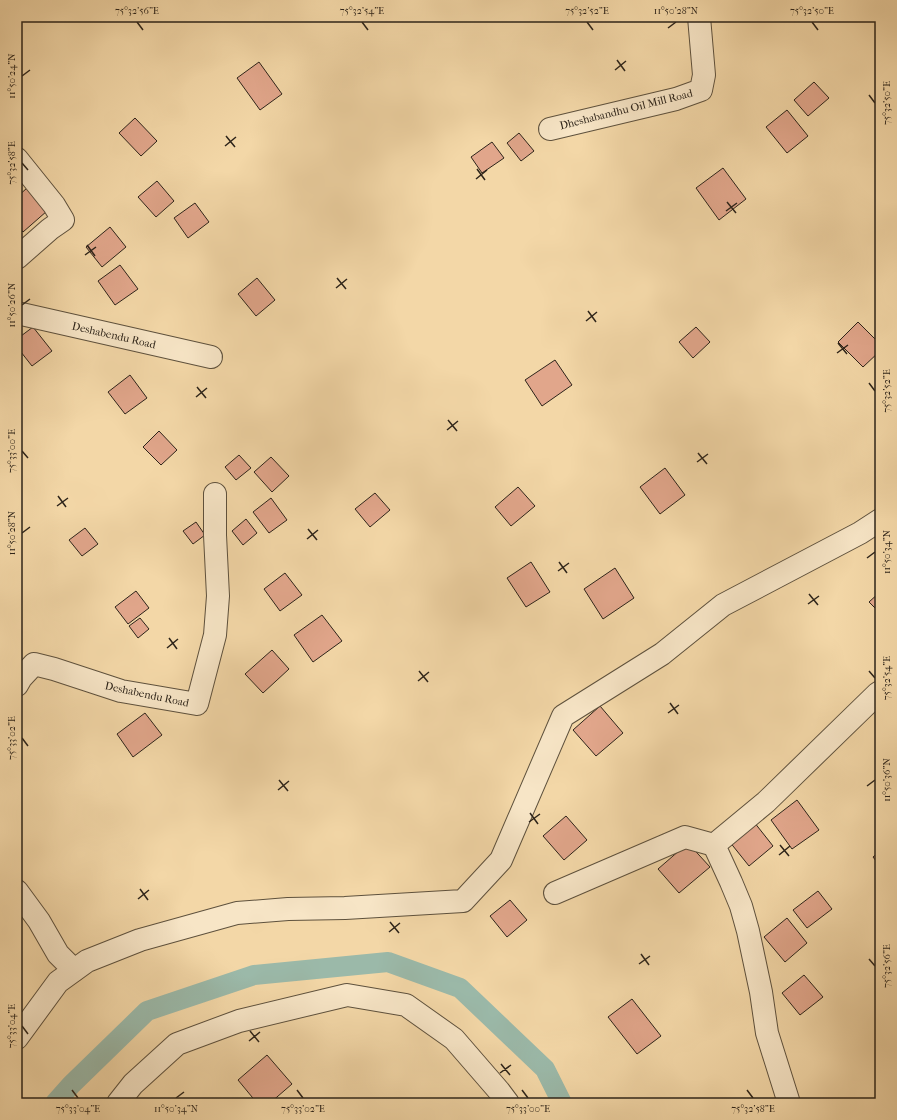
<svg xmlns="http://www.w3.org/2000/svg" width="897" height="1120" font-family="'IM FELL French Canon',serif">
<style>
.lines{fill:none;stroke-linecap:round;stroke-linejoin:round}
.canal{stroke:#9bb9a9;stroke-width:20}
.building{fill:#e1a68b;stroke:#2d241a}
.minor-casing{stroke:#5e513d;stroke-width:24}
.minor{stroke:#f7e5c6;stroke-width:22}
.ticks{fill:none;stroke:#2d241a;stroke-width:1.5}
.labels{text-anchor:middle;stroke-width:3;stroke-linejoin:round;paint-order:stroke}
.street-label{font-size:11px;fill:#2d241a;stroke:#f7e5c6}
.neatline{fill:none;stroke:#2d241a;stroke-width:1.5}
.ticks-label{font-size:10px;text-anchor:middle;fill:#2d241a}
</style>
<rect width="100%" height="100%" fill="#f3d7a7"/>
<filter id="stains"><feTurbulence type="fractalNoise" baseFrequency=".005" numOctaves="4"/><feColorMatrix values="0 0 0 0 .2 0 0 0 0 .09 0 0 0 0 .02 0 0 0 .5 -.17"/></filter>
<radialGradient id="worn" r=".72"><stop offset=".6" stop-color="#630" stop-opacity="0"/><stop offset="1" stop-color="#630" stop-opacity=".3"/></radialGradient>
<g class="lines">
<path class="canal" d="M55,1103L71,1085L147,1011L254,975L388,962L460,988L545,1069L562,1103"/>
</g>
<g class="building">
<path d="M259,62L282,94L260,110L237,78Z"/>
<path d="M814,82L829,98L808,116L794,100Z"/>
<path d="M787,110L808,136L787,153L766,127Z"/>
<path d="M135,118L157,141L141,156L119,133Z"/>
<path d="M519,133L534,151L521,161L507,143Z"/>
<path d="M492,142L504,158L482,173L471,157Z"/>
<path d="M723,168L746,199L719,220L696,188Z"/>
<path d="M157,181L174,201L156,217L138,197Z"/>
<path d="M27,188L47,211L23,232L17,225V197Z"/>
<path d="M195,203L209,222L188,238L174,218Z"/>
<path d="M110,227L126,247L102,267L86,247Z"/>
<path d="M120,265L138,289L115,305L98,281Z"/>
<path d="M257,278L275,300L256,316L238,294Z"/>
<path d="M858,322L880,344V351L863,367L838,342Z"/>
<path d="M33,327L52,351L32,366L17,347V339Z"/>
<path d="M696,327L710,342L693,358L679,342Z"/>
<path d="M555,360L572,385L542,406L525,380Z"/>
<path d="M130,375L147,398L125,414L108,392Z"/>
<path d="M159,431L177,450L161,465L143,447Z"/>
<path d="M239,455L251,468L236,480L225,467Z"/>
<path d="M271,457L289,476L272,492L254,472Z"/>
<path d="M665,468L685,495L660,514L640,487Z"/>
<path d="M518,487L535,506L511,526L495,507Z"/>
<path d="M375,493L390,510L370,527L355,509Z"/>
<path d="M271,498L287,520L269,533L253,512Z"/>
<path d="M246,519L257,533L243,545L232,531Z"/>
<path d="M196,522L205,535L193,544L183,531Z"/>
<path d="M85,528L98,544L82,556L69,540Z"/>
<path d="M531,562L550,592L526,607L507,578Z"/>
<path d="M615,568L634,598L603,619L584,589Z"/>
<path d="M285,573L302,595L280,611L264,589Z"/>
<path d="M136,591L149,608L128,624L115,607Z"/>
<path d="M880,592V613L869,602Z"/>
<path d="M322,615L342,641L313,662L294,635Z"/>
<path d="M140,618L149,629L138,638L129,626Z"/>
<path d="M272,650L289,669L263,693L245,674Z"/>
<path d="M600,706L623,733L596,756L573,730Z"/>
<path d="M145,713L162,735L133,757L117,734Z"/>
<path d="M797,800L819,830L792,849L771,820Z"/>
<path d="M566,816L587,840L564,860L543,836Z"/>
<path d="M754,822L773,846L749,866L729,841Z"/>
<path d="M688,843L710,867L679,893L658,869Z"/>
<path d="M880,851V866L873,857Z"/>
<path d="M818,891L832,909L807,928L793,910Z"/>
<path d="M510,900L527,920L507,937L490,916Z"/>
<path d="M787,918L807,943L785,962L764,937Z"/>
<path d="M804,975L823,997L800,1015L782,993Z"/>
<path d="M632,999L661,1036L637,1054L608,1017Z"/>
<path d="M267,1055L292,1084L270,1103H257L238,1080Z"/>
</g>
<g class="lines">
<defs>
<g id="minor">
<path d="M550,129L676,99L701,90L704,75L699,17"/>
<path d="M17,159L54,205L63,220L50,229L17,258"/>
<path d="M17,313L211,357"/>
<path d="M17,685L21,678L34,664L54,669L121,691L197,704L215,635L218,596L215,535V494"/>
<path d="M17,891L39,921L58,954L74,970"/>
<path d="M555,893L685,837L714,845"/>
<path d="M17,1038L58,982L87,961L140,940L237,913L288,909L345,908L463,901L501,860L563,716L662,654L723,605L860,533L880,520"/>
<path d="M118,1103L133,1084L177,1044L239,1021L347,995L406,1005L454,1039L499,1091L508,1103"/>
<path d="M789,1103L767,1033L761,992L748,931L741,906L731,882L714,845L766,802L877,694L880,692"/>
</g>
</defs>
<use href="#minor" class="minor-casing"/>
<use href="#minor" class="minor"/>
</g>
<path class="ticks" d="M137,22L143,30M362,22L368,30M587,22L593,30M812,22L818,30M668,28L676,22M617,60L625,71M615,70L626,61M22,76L30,70M869,95L875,103M226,136L235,147M225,146L236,137M22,163L28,170M477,169L485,180M476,179L487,170M727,202L736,213M726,211L737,203M87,245L95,256M85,255L96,247M337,278L346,289M336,288L347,279M22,305L30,299M588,311L596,322M586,321L597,312M838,343L847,354M837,353L848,345M869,383L875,391M197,387L206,398M196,397L207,388M448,420L457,431M447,430L458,421M22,451L28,458M698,453L707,464M697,462L708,454M58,496L66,507M57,506L68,498M308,529L317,540M22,533L30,527M307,539L318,530M867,558L875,552M559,562L567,573M558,571L569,563M809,594L818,605M808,604L819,596M169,638L177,649M167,648L178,639M419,671L428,682M869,671L875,678M418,681L429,672M670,703L678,714M668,713L679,705M22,738L28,746M279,780L288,791M867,786L875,780M278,790L289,781M530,813L538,824M529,822L540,814M780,845L789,856M779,855L790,846M140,889L148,900M138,899L149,890M390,922L399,933M389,932L400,923M641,954L649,965M869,959L875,966M639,964L650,956M22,1026L28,1034M250,1031L259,1042M249,1041L260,1032M501,1064L510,1075M500,1073L511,1065M72,1090L78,1098M297,1090L303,1098M522,1090L528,1098M747,1090L753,1098M176,1098L184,1092"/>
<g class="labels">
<g class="street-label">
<text transform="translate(626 109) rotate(-14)" y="4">Dheshabandhu Oil Mill Road</text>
<text transform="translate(114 335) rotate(13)" y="4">Deshabendu Road</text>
<text transform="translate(147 694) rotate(12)" y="4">Deshabendu Road</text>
</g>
</g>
<rect width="897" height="1120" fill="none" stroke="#f3d7a7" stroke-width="44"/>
<rect x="22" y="22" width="853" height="1076" class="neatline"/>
<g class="ticks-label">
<text x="137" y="14">75°32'56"E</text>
<text x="362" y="14">75°32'54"E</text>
<text x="587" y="14">75°32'52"E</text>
<text x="676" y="14">11°50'28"N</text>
<text x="812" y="14">75°32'50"E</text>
<text transform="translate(11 76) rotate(-90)" y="4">11°50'24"N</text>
<text transform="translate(886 103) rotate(-90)" y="4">75°32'50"E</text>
<text transform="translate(11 163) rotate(-90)" y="4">75°32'58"E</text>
<text transform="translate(11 305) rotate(-90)" y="4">11°50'26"N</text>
<text transform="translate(886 391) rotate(-90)" y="4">75°32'52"E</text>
<text transform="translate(11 451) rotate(-90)" y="4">75°33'00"E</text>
<text transform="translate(11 533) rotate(-90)" y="4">11°50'28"N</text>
<text transform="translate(886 552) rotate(-90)" y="4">11°50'34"N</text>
<text transform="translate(886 678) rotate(-90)" y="4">75°32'54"E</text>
<text transform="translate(11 738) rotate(-90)" y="4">75°33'02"E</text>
<text transform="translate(886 780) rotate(-90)" y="4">11°50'36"N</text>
<text transform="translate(886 966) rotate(-90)" y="4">75°32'56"E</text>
<text transform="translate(11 1026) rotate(-90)" y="4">75°33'04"E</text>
<text x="78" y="1112">75°33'04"E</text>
<text x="176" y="1112">11°50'34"N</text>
<text x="303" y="1112">75°33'02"E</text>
<text x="528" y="1112">75°33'00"E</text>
<text x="753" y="1112">75°32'58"E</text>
</g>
<rect width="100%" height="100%" filter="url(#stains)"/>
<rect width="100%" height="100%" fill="url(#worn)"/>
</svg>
